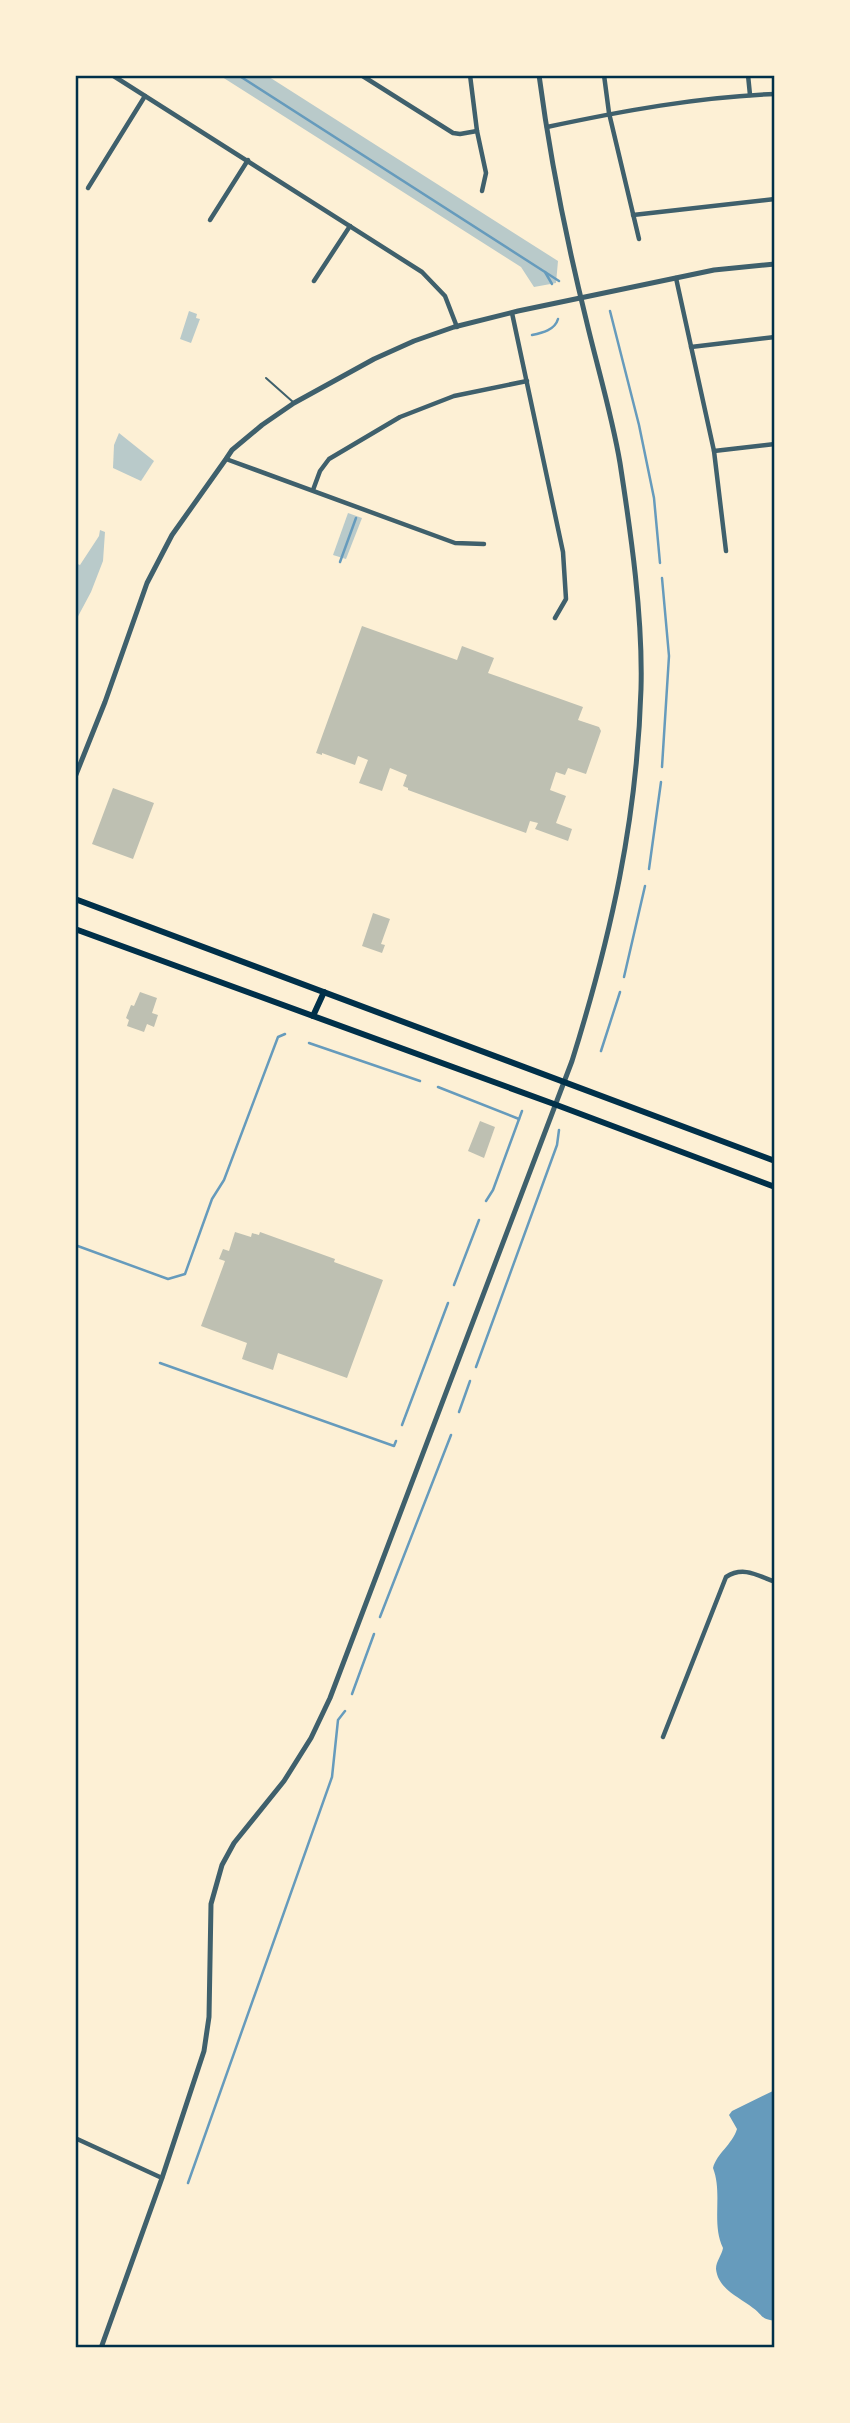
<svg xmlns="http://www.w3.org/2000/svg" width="850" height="2423" font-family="'Fira Sans',sans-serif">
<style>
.green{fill:#b9caca}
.water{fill:#669bbc}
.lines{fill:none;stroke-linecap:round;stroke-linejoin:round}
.stream{stroke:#669bbc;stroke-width:2.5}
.building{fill:#bec0b2}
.service{stroke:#3f606c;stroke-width:2}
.minor{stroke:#3f606c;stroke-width:4.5}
.tertiary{stroke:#3f606c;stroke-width:5}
.primary{stroke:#003049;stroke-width:6}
.neatline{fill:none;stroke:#003049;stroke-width:2.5}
</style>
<rect width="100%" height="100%" fill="#fdf0d5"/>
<g class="green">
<path d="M219,75H266L558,261L556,283L534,287L521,267Z"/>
<path d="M189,311L197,314L196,318L200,319L191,343L180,339Z"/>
<path d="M119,433L154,461L141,481L113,468L114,445Z"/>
<path d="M348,513L362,518L346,559L333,555Z"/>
<path d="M100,530L105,532L103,561L91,592L75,622V563L80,565L99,536Z"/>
</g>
<path class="water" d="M775,2090V2321C760,2319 763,2315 753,2308C739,2297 718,2289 716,2269C716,2261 722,2255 723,2248C711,2223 723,2194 713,2168C717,2153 732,2145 737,2129L729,2115L732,2111Z"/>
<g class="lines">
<g class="stream">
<path d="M238,75L559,281"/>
<path d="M545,272L552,284"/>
<path d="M610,311L639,425L654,498L660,563"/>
<path d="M532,335C542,333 555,330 558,319"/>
<path d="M340,562L356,518"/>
<path d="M662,578L669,656L662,767"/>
<path d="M649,869L661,782"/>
<path d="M624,977L645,886"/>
<path d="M309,1043L420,1081"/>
<path d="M601,1051L620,992"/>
<path d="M438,1087L519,1119"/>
<path d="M486,1201L493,1190L522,1111"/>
<path d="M75,1245L168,1279L185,1274L212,1199L224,1180L278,1037L285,1034"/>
<path d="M454,1285L479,1220"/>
<path d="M160,1363L394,1446L396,1441"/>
<path d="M476,1367L557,1145L559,1130"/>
<path d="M459,1412L470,1381"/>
<path d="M402,1425L448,1303"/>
<path d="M380,1617L451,1435"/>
<path d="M352,1694L374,1634"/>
<path d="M188,2183L332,1777L338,1720L345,1711"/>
</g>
</g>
<g class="building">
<path d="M362,626L457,660L462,646L494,658L488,673L583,707L578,720L599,727L601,731L586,774L568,768L565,775L556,772L550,790L566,796L556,823L572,829L568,841L535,829L538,823L530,821L526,833L408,790V788L403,786L407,775L390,768L382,791L359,783L368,760L358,756L355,765L322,753V755L316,753Z"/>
<path d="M113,788L154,803L133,859L92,844Z"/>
<path d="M373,913L390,919L381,944L385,945L382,953L362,946Z"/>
<path d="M140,992L157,998L152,1013L158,1015L154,1027L147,1024L144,1032L127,1026L129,1020L126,1018L131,1005L134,1006Z"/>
<path d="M480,1121L495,1127L484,1158L468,1151Z"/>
<path d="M235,1232L251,1237L252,1233L259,1235L260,1232L335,1259L334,1262L383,1280L347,1378L278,1353L273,1370L242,1359L247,1343L201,1326L225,1261L219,1259L223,1249L229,1251Z"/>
</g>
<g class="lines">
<path class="service" d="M266,378L293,402"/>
<g class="minor">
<path d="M112,75L422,272L445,296L457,327"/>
<path d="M361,75L453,133L460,134L477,131"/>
<path d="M470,75L477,131L486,173L482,191"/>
<path d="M604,75L609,113L639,239"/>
<path d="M748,75L750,95"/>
<path d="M547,127C622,111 698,97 775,94"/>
<path d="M88,188L145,96"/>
<path d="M633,215L775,199"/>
<path d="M210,220L248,160"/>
<path d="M676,278L714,451L726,551"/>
<path d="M314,281L350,226"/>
<path d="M512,313L563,552L566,599L555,618"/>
<path d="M691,347L775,337"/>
<path d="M714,451L775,444"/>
<path d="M226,459L455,543L484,544"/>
<path d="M313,490L320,471L329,459L400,417L454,396L527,381"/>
<path d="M663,1737L726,1577C743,1566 757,1575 775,1582"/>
<path d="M75,2138L162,2178"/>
</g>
<g class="tertiary">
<path d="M75,777L105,702L147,583L172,535L226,459L232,450L262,425L294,403L374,359L414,341L454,327L518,311L714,270L775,264"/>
<path d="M101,2348L162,2178L204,2051L209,2017L211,1904L222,1865L234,1843L284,1781L311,1738L330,1698L572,1061C611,936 637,820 641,689C643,617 631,534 620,463C612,415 597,366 586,319C566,238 550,158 539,75"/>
</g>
<g class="primary">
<path d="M75,899L775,1161"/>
<path d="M75,929L554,1104L775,1187"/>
<path d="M313,1016L324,992"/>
</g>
</g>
<rect width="850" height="2423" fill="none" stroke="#fdf0d5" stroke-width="154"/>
<rect x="77" y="77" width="696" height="2269" class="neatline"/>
</svg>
